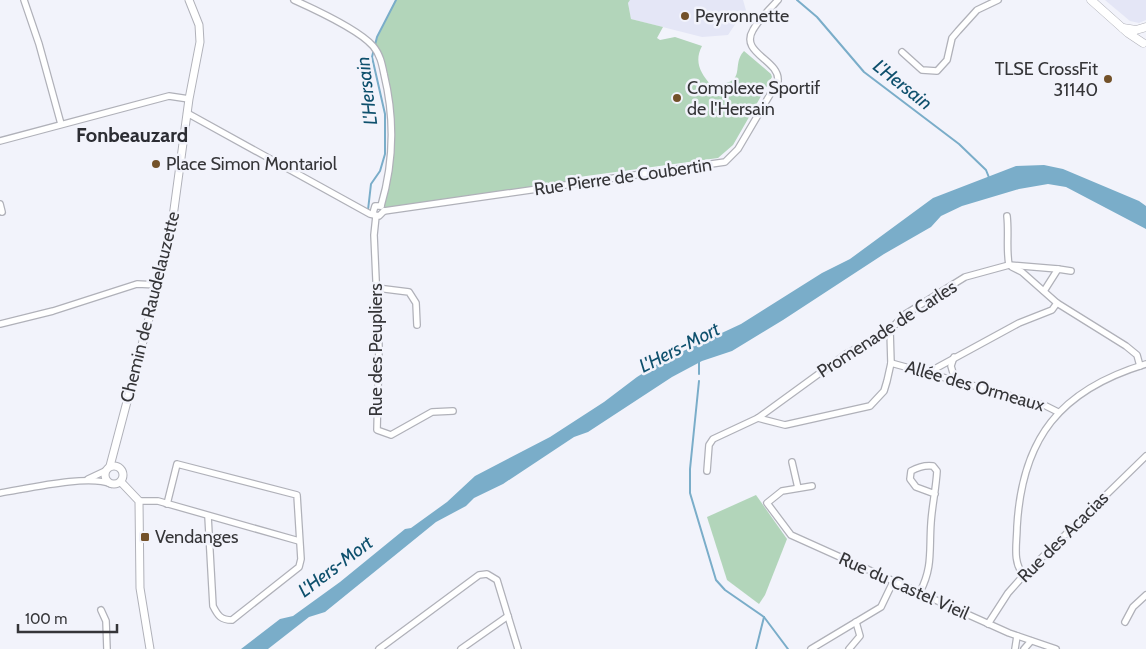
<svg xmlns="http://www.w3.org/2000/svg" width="1146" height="649" font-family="Cabin,sans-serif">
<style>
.built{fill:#e4e6f6}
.green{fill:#b2d5ba}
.water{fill:#7aadc9}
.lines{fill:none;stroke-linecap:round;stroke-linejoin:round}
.stream{stroke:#7aadc9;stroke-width:2}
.minor-casing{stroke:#b0b1b9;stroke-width:8}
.tertiary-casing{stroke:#b0b1b9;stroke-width:9}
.secondary-casing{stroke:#b0b1b9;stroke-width:9}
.minor{stroke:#fff;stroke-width:5.5}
.tertiary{stroke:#fff;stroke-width:7}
.secondary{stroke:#fff;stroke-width:8}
.poi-dot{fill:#735129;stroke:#f2f3fb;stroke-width:2}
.labels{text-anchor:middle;stroke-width:5;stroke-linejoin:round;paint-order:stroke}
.poi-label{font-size:18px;fill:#353538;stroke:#f2f3fb;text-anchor:start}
.street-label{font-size:18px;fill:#353538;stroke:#f2f3fb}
.water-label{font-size:19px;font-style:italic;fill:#0e506d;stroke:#f2f3fb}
.quarter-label{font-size:20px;font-weight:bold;fill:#2c2d33;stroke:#f2f3fb}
</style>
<rect width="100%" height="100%" fill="#f2f3fb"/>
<g class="built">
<path d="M630,0H743L747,14H742L728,35L702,37L631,19L628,3Z"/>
<path d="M1105,0H1146V20L1139,23L1130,21Z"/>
</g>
<g class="green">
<path d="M396,0H630L628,3L631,19L663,27L657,38L660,40L675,37L702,46C694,61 700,73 711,85C750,84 730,66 744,51L771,74L772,77L733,145L718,158L579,177V183L383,209L391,154L386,83L373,47Z"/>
<path d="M756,495L787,539L765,595L759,604L727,580L707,517Z"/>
</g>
<path class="water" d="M1044,165L1063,169L1139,201L1146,206V229L1066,187L1048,184L1019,189L962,206L941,216L931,227L884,254L783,320L732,351L702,361L672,377L588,432L574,437L503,484L474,498L466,506L436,522L325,612L309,617L268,649H241L280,619L293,616L340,582L405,529L411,528L447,502L475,476L550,437L604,402L637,377L664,360L741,324L822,273L850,259L933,198L1016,166Z"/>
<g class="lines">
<g class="stream">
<path d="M797,0L817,17L864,72L959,144L986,170L990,180"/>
<path d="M368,210L371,184L380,171L385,154V114L372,57L377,37L396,0"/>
<path d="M699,374V361"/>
<path d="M699,381L690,469V493L716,580L725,590L764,617L788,649"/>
<path d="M756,649L764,617"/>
</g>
<defs>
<g id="minor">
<path d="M24,0L39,44L61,124"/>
<path d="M294,0C314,9 359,30 373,46C380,54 382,64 384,74C395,119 394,162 381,206"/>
<path d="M902,52L922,70L937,71L947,60L952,38L958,31L977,10L998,0"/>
<path d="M187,113L370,214L379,216L384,211"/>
<path d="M0,141L169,96L189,99"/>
<path d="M0,204L2,212"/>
<path d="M384,211L725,162L738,149L778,81C780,60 739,53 753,30C759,19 770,9 778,0"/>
<path d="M373,213L375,206H381"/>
<path d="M376,216L374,235L379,347L377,430L391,435L432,412L453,411"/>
<path d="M1007,216C1009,234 1006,248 1009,265"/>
<path d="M1012,267L1022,272L1057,303L1126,346L1137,355L1140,366"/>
<path d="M377,288L409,292L416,303L417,325"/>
<path d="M1044,291L1058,269L1071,271"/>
<path d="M0,324L53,311L137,284L158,285"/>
<path d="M954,357L951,366L955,380"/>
<path d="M891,363L1044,405L1058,412"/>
<path d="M929,372L1019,323L1052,310L1057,303"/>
<path d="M758,418L785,425L870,406L884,391L887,381L891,363L890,330"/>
<path d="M792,462L798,488"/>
<path d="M707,471L709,445L713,439L758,418L846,354L890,330L904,315L965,277L1009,265L1058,269"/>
<path d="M88,479L105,471"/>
<path d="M812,486L782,491L767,503L791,535L1009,633L1056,649"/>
<path d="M0,493C26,489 88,474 111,484"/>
<path d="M139,501H158L299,541"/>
<path d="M167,504L177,464L297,495L301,559L299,567L232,620C221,620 218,616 213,606L208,516"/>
<path d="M1024,575C1012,563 1017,543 1017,527C1022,438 1060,390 1146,364"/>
<path d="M920,592C933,567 929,550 931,523C932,506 936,489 937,471L933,466C925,465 918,467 911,471L910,479L916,487L935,494"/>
<path d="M101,610L106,621L107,649"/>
<path d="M1125,622L1133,607L1146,595"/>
<path d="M988,624L1008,593L1024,575L1146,456"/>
<path d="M379,649L479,575L487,574L497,580L518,649"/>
<path d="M461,649L508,616"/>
<path d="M811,649L881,607L893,582"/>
<path d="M849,649L860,636L856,622"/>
<path d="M1015,649L1017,636"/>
<path d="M1024,649L1031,641"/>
</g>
<g id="tertiary">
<circle cx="114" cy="475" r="9"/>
<path d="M110,466L170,239L189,99L200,42L199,25L189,0"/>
<path d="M121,482L139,501L140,588L150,649"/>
</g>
<g id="secondary">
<path d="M1091,0L1128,33L1143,43"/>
<path d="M1123,28L1136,30L1146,27"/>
</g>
</defs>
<use href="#minor" class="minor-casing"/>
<use href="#tertiary" class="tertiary-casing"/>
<use href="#secondary" class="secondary-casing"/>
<use href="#minor" class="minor"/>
<use href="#tertiary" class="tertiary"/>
<use href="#secondary" class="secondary"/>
</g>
<g class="poi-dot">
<circle cx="685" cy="16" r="5"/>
<circle cx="1108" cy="79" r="5"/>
<circle cx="677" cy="98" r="5"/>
<circle cx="156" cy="164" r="5"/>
<rect x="140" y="532" width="10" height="10" rx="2.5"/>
</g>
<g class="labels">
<g class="poi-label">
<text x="695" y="22">Peyronnette</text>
<text x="1098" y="75" text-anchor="end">TLSE CrossFit<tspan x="1098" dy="21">31140</tspan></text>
<text x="687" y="94">Complexe Sportif<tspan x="687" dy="21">de l'Hersain</tspan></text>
<text x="166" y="170">Place Simon Montariol</text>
<text x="155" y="543">Vendanges</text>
</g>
<g class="street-label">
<text transform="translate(623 177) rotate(-8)" y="6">Rue Pierre de Coubertin</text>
<text transform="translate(150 307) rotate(-76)" y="6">Chemin de Raudelauzette</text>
<text transform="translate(887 329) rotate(-33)" y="6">Promenade de Carles</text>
<text transform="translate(376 350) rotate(-90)" y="6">Rue des Peupliers</text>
<text transform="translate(975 386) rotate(16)" y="6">Allée des Ormeaux</text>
<text transform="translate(1063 537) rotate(-45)" y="6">Rue des Acacias</text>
<text transform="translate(904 586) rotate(24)" y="6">Rue du Castel Vieil</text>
</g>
<g class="water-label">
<text transform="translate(903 84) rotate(38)" y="7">L'Hersain</text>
<text transform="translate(366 91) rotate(-97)" y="7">L'Hersain</text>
<text transform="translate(679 347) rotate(-27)" y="7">L'Hers-Mort</text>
<text transform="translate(335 566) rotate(-37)" y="7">L'Hers-Mort</text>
</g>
<g class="quarter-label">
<text x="132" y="142">Fonbeauzard</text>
</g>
</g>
<path d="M18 624v8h99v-8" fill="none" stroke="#353538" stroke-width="2.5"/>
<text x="25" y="624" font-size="15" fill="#353538" stroke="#f2f3fb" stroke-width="4" paint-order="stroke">100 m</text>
</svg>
